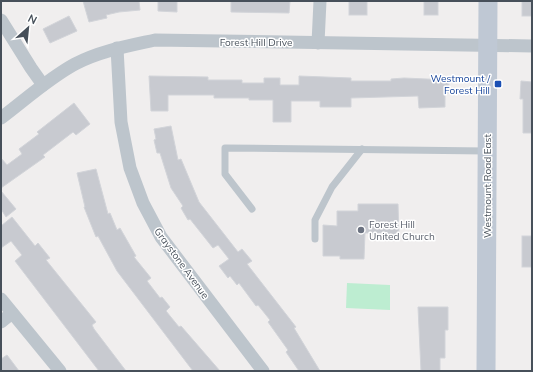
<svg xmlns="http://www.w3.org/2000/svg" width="533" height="372" font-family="Mulish,sans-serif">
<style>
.green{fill:#bdedd1}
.building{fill:#c8cad0;stroke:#d2d4d9}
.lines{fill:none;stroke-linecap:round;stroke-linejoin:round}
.lane{stroke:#bdc5cc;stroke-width:7}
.street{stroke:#bdc5cc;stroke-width:13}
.secondary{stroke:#bfc8d4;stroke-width:19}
.transit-dot{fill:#1a4fb4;stroke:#fff;stroke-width:1.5}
.worship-dot{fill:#6b7280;stroke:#fff;stroke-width:1.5}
.labels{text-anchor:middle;stroke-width:3;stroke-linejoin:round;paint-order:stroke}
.street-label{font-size:10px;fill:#47505a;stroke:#fff}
.transit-label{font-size:10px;fill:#164399;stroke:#fff;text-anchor:end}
.worship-label{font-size:10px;fill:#5b616d;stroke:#fff;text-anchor:start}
</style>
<rect width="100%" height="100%" fill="#f0eeee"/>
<path class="green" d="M347,283L390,285V310L346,308Z"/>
<g class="building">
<path d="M83,1H139L140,10L119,12L106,15L107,18L89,22Z"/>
<path d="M158,1H177V12L158,11Z"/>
<path d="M231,1H290L289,13L231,12Z"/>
<rect x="349" y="1" width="18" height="14"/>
<rect x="424" y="1" width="14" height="14"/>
<rect x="522" y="1" width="10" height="15"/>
<path d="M69,16L77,31L50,43L43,29Z"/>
<path d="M149,76L208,77V80H242V83H264V78H280V85H299V76L351,78V81H391V79L404,78L449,80V93H445V107L419,108L418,96L351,98V107H320V101H291V122H273V100H249V98H214V95H168V111H151Z"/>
<path d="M521,81L532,82V133H523V99H520Z"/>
<path d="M74,103L90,124L76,135L73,132L43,155L45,157L1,188V158L7,165L22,154L19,149L39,134L37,132Z"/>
<path d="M171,126L178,160L181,159L199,202L238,252L242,249L252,261L247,264L296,327L294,328L320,371H299L286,352L288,350L268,322L270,320L258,305L256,306L239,283L237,285L230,276L228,278L219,266L229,259L218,245L213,248L190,219L188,220L181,208L183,206L171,188L160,153H157L154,140L156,139L154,129Z"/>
<path d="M96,169L108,214L110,213L117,230L120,228L136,256L134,257L151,278L147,281L160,298L162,297L170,307L166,311L179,327L181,326L220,371H193L117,271L98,236L96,237L84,207H85L77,173Z"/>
<path d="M1,191L16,209L6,217L1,209Z"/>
<path d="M358,204H398L399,236H387V233H365L364,259H340V256H323V225L337,226V211H358Z"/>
<path d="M12,217L35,246L38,243L50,258L46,260L96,322L92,325L94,329L126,371H99L15,261L22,255L11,241L1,248V226Z"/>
<rect x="522" y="236" width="10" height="31"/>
<path d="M418,307H448V330H445V358H440V371H421Z"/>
<path d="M7,355L19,371H1V359Z"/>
</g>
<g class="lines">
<g class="lane">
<path d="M252,209L225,174V148L486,151"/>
<path d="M315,239V220L332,187L362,149"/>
</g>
<g class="street">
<path d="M1,20L31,68L43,85"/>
<path d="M318,43L320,1"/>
<path d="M117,48L121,122L130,168L143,203L161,237L263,371"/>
<path d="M1,118C25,100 49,78 75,64C100,51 128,46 155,40L532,46"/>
<path d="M1,299L60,371"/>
<path d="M1,322L12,313"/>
</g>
<path class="secondary" d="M486,371L488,1"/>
</g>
<rect class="transit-dot" x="494" y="80" width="8" height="8" rx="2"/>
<circle class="worship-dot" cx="361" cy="230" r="4"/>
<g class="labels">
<g class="street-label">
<text x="256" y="46">Forest Hill Drive</text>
<text transform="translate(487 186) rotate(-90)" y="4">Westmount Road East</text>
<text transform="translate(182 263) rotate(54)" y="4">Graystone Avenue</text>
</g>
<g class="transit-label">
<text x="490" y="82">Westmount /<tspan x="490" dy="12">Forest Hill</tspan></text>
</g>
<g class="worship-label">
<text x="369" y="228">Forest Hill<tspan x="369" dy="12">United Church</tspan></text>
</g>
</g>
<rect width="533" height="372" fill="none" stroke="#47505a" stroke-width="4"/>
<g transform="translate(28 28) rotate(27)" stroke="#ffffff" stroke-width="3" paint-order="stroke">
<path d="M0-3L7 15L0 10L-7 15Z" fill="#47505a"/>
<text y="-6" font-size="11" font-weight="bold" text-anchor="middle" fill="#47505a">N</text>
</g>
</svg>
